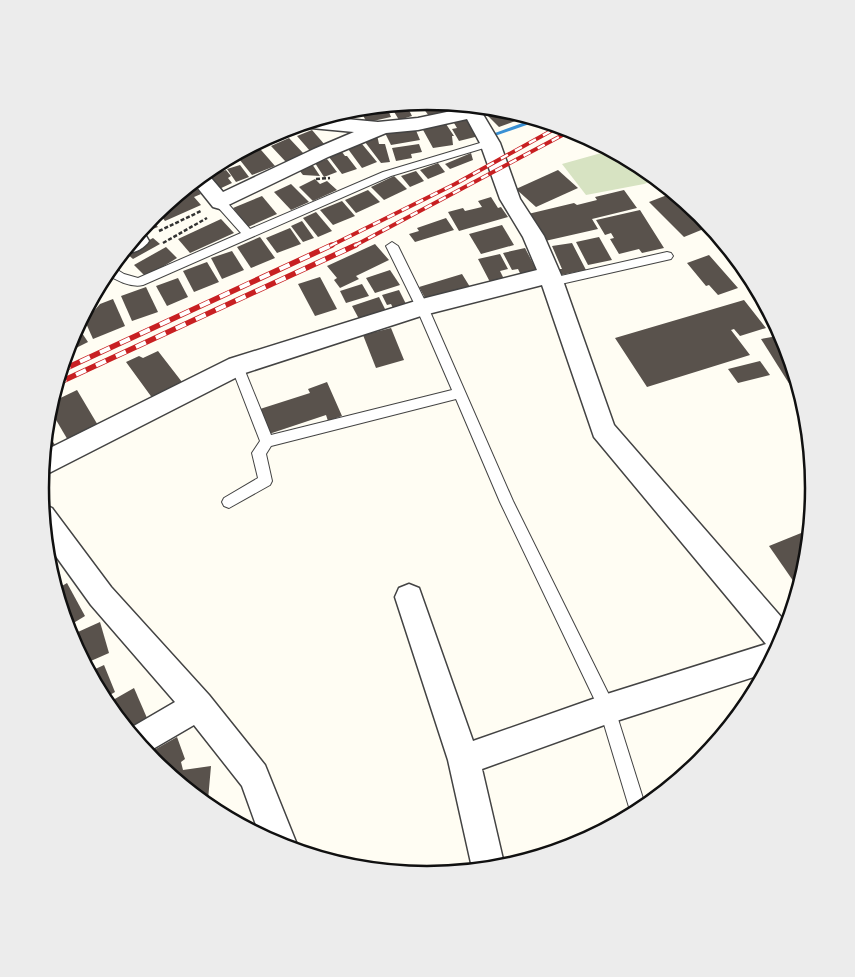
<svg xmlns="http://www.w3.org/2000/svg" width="855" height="977" font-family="'IBM Plex Serif',serif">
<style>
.cemetery{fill:#d7e3c2}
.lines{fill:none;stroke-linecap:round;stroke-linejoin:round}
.stream{fill:#3990d4;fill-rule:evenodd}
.building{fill:#59524c}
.lane-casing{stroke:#434343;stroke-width:2}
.street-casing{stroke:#434343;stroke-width:3}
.path{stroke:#323232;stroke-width:2.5;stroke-dasharray:4 2;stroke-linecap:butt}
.lane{fill:#fff;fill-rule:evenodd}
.street{fill:#fff;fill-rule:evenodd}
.rail-far1-casing{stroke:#c82022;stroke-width:4}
.rail-casing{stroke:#c82022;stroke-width:5.5}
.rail-far1{stroke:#fff;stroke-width:2.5;stroke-dasharray:8;stroke-linecap:butt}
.rail{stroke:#fff;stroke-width:4;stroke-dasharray:11;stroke-linecap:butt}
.rim{fill:none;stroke:#101010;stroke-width:2.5}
</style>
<rect width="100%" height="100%" fill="#fffdf3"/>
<path class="cemetery" d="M612,150L643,166L658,179L644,184L586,195L562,164Z"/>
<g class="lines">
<path class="stream" d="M536,118L541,120L489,138L487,139L484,137Z"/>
</g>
<g class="building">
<path d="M412,103L415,109L409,110L412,116L399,120L390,105Z"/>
<path d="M445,103H451L455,109L429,116L423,108Z"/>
<path d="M386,105L391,117L373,121H366L359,108Z"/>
<path d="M501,108L523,114L526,117L499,127L486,114Z"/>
<path d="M349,109L354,118L321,123L319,118Z"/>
<path d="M468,119L479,136L459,141L452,129L457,128L454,123Z"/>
<path d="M446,124L454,136H452L453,145L433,148L422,128Z"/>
<path d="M415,128L420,140L391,145L385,133Z"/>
<path d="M312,130L325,145L310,151L297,136Z"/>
<path d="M377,135L379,144H385L390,162L381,163L365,142Z"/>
<path d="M289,138L304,154L286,162L271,146Z"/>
<path d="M255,143L275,166L252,175L235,154Z"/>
<path d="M362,144L377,162L362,168L348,149Z"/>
<path d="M419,144L422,152L411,154L412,158L396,161L392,148Z"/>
<path d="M342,152L345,156H347L357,169L342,174L329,157Z"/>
<path d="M471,153L473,160L450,169L445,164Z"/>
<path d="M229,157L234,164L209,174L207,171Z"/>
<path d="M327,159L337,172L324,177L315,163Z"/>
<path d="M438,163L445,172L428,179L420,170Z"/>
<path d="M312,164L320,176L303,175L299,170Z"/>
<path d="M240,165L249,177L236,182L227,169Z"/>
<path d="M226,170L231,176L228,178L232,183L217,190L208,176Z"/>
<path d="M558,170L578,188L536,207L516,189Z"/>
<path d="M416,171L424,181L410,187L401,176Z"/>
<path d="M394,176L407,189L384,200L371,187Z"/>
<path d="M315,179L320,184L327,181L337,190L313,201L299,187Z"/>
<path d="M192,183L201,194L194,197L201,205L165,221L159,213L155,214Z"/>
<path d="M291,184L309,202L291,210L274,192Z"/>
<path d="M368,190L380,202L356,213L345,200Z"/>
<path d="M624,190L637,208L592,219L598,229L545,241L528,214L574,203L577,205L597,200L595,197Z"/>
<path d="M675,192L702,215L711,226L684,237L649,202Z"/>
<path d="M262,196L277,214L248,227L233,208Z"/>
<path d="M491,197L498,208L501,207L508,217L459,231L448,212L463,208L465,211L482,207L478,201Z"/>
<path d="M342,201L355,216L333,225L320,210Z"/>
<path d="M640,210L664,248L642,253L639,249L619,254L610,239L614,238L611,233L605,235L596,220Z"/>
<path d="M316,212L332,231L318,237L303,218Z"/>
<path d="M150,218L158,227L142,233L140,231Z"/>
<path d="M446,218L454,230L415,242L409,234L419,231L417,228Z"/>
<path d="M221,219L234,233L190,253L178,239Z"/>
<path d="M302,221L314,238L303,242L291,226Z"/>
<path d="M502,225L514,245L481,254L469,234Z"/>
<path d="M290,228L301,244L277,253L266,238Z"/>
<path d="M260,237L275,258L251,268L237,247Z"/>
<path d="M599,237L612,260L588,265L576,242Z"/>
<path d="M153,238L160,244L133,259L126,253Z"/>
<path d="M572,243L586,270L561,275L558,269H562L552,246Z"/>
<path d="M375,244L389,260L356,276L359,279L340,288L334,280L337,278L327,266Z"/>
<path d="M166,247L177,258L146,277L134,265Z"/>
<path d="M525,248L537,271L521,275L518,269L512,270L503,253Z"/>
<path d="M232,251L244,270L222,279L211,258Z"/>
<path d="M500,254L508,269L500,271L504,279L490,282L478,259Z"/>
<path d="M709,255L738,288L718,295L709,285L706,286L687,263Z"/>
<path d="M207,262L219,282L194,292L183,271Z"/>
<path d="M390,270L400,285L375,293L366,278Z"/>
<path d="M105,274L112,280L92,297Z"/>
<path d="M462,274L470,287L437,298L435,295L425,298L419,287Z"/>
<path d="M320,277L337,309L315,316L298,284Z"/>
<path d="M178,278L188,297L167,306L156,286Z"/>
<path d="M362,284L369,296L346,303L340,291Z"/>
<path d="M146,287L158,312L132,321L121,296Z"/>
<path d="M399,290L407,306L394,310L391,304L387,305L382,295Z"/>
<path d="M379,297L386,311L359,319L352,306Z"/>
<path d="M113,299L125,326L93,339L85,321L100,304Z"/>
<path d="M744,300L766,328L740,336L734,329L731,330L750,355L647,387L615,338Z"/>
<path d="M391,328L404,360L376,368L363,335Z"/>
<path d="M75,332L77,336L82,333L88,342L66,353L70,340Z"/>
<path d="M783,335L786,340L801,392L795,393L761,339Z"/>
<path d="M158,351L182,382L153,399L126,362L139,356L143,358Z"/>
<path d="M760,361L770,375L738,383L728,369Z"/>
<path d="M327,382L342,416L328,421L326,415L269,434L260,409L310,393L308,389Z"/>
<path d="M77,390L99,427L69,442L49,408L50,403Z"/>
<path d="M47,418L54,428L46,432Z"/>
<path d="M48,434L57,448L43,455L45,436Z"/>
<path d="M811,529L807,564L802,582L796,585L769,546Z"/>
<path d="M49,562L60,580L53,584L47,564Z"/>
<path d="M67,583L85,616L67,627L55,590Z"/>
<path d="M100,622L109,653L84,664L69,636Z"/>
<path d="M104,665L115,692L103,699L89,672Z"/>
<path d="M134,688L147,718L127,730L106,704Z"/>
<path d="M177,737L185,759L181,762L183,770L211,766L208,800L200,801L153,762L147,754Z"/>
</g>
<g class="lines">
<defs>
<g id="lane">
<path d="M480,106L492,107L473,115L468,112Z"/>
<path d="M312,120L322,122L323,124L318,127L301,124Z"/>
<path d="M490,140L495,143L494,145L391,176L143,285C131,288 115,280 105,273L111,266L124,274L138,278L241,233L216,205L215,202L216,199H224L250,229L383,172Z"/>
<path d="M392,242L398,246L428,307L513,501L613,703L646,808L632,817L600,711L500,502L456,399L271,446L266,454L272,481L270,485L229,508L224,506L222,502L224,498L258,478L252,453L260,441L231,366L233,363H241L243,366L271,435L452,390L416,307L386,246Z"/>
<path d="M667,252L671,253L673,256L671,259L552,286L546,282L552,278Z"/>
</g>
<g id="street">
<path d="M459,104L478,106L500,143L520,199L544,236L561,275L614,425L789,626L785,637L766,673L607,724L482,769L505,868L473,872L448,760L395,597L399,588L409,584L419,588L473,741L607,694L766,644L594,437L542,285L424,315L245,373L51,472L41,475L44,451L229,359L422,299L537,270L523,237L500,199L480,143L467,119L418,130L386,133L328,157L220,209L213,207L193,182L206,172L223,192L314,149L354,132L311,128L308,122L324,117L378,122L418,118L461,109Z"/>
<path d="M138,234L146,236L149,241C144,249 132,255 123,252Z"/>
<path d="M43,504L52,508L111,587L209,695L265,765L298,847L296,852L279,846L260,836L242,786L194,725L146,753L127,730L175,702L91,605L45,541Z"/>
</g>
</defs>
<use href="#lane" class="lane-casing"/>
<use href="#street" class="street-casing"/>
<g class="path">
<path d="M316,179L330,178"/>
<path d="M159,231L201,211"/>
<path d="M163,243L207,218"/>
</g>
<use href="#lane" class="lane"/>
<use href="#street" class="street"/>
<defs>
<g id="rail-far1">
<path d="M330,246L455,184L560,126"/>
<path d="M354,246L572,130"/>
</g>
<g id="rail">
<path d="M60,371L332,245"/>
<path d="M56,384L356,245"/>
</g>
</defs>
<use href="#rail-far1" class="rail-far1-casing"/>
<use href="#rail" class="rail-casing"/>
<use href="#rail-far1" class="rail-far1"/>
<use href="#rail" class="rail"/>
</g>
<path d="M0 0H855V977H0ZM49 488a378 378 0 1 1 756 0a378 378 0 1 1-756 0Z" fill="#ececec" fill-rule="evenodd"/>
<path class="rim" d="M49 488a378 378 0 1 1 756 0a378 378 0 1 1-756 0Z"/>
</svg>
